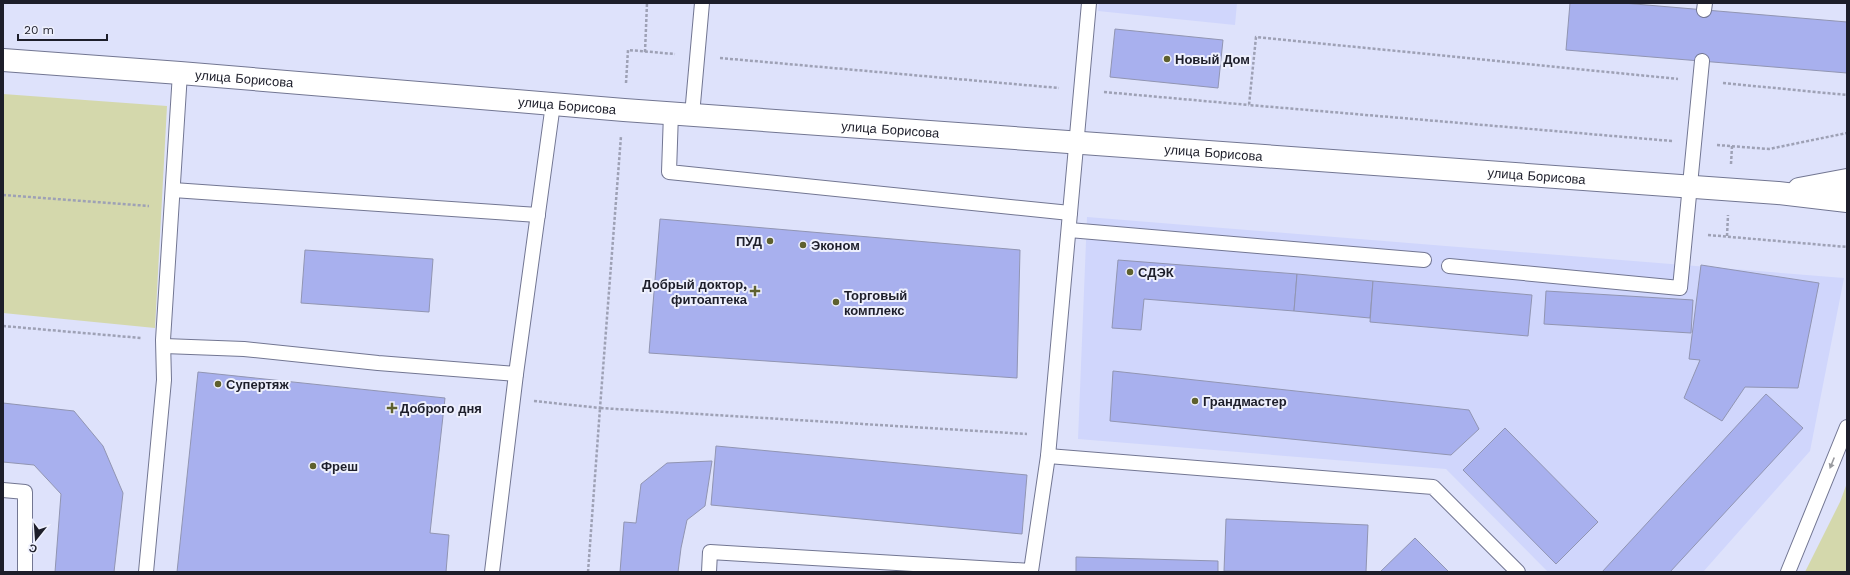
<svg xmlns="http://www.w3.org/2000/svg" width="1850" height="575" font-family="'Work Sans',sans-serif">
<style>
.built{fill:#d0d6fc}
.green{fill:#d4d8ac}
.building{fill:#a8b0ee;stroke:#9195b2}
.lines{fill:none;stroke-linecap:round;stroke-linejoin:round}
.service-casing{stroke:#727692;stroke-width:16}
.secondary-casing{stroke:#727692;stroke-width:24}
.path{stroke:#9ea1b5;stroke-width:2.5;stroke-dasharray:3 2;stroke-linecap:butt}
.service{stroke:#fff;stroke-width:14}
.secondary{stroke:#fff;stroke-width:22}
.oneway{fill:#999a9f}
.poi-dot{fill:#5e602e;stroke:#eef0fd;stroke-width:1.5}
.labels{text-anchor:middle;stroke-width:4;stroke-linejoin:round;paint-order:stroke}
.poi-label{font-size:13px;font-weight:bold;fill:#1d1e2a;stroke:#eef0fd;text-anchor:start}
.street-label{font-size:13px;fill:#1d1e2a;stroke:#eef0fd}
</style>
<rect width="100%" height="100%" fill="#dee2fb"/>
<g class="built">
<path d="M1099,3H1237L1235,25L1098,11Z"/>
<path d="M1087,217L1844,278L1810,451L1703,572H1548L1446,469L1078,439Z"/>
</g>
<g class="green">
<path d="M3,94L167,106L155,328L3,313Z"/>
<path d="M1847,483V572H1805L1840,502Z"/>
</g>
<g class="building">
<path d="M1570,3H1623L1847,22V73L1566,50Z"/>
<path d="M1115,29L1223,40L1218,88L1110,77Z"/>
<path d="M660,219L1020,250L1017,378L649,353Z"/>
<path d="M305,250L433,259L429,312L301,303Z"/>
<path d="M1118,260L1297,274L1294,311L1144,299L1141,330L1112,328Z"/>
<path d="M1701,265L1819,283L1798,388L1745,387L1722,421L1684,398L1700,360L1689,359Z"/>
<path d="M1297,274L1373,281L1370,318L1294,311Z"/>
<path d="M1373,281L1532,295L1528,336L1370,322Z"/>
<path d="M1546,291L1693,300L1691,333L1544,324Z"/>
<path d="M1113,371L1469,410L1479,429L1451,455L1110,421Z"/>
<path d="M198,372L445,398L430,533L449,535L446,572H177Z"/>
<path d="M1766,394L1803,428L1670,572H1602Z"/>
<path d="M3,403L74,411L103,446L123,493L114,572H55L61,494L34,465L3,462Z"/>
<path d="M1505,428L1598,522L1556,564L1463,470Z"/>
<path d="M716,446L1027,475L1022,534L711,505Z"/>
<path d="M712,461L705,506L687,520L681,548L678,572H620L624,522L636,523L641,484L667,463Z"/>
<path d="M1226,519L1368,525L1366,572L1224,571Z"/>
<path d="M1415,538L1449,572H1380Z"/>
<path d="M1076,557L1218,561V572H1076Z"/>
</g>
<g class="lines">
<defs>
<g id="service">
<path d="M1704,10L1705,3"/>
<path d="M671,113L669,172L1070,213"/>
<path d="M692,115L702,3"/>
<path d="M173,190L538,215"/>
<path d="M1069,230L1424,260"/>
<path d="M1449,266L1680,288L1702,61"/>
<path d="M164,346L244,349L378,363L516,374"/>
<path d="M1048,456L1433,487L1518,572"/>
<path d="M3,490L25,492V572"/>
<path d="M146,572L164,380L163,340L180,73"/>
<path d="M492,572L516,374L553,104"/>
<path d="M709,572L710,552L1031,571L1048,456L1089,3"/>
<path d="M1788,572L1847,427"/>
</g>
<g id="secondary">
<path id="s1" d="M3,60L180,73L624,110L1778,193L1847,201"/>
<path d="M1799,189L1847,180"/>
</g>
</defs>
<use href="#service" class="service-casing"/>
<use href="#secondary" class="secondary-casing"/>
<g class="path">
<path d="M645,52L647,3"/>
<path d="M720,58L1059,88"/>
<path d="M626,83L628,50L675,54"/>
<path d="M1723,83L1847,95"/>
<path d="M1104,92L1249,105"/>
<path d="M1672,141L1249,105L1256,37L1678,79"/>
<path d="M1717,145L1769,149L1847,133"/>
<path d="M1731,164L1732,146"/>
<path d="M3,195L149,206"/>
<path d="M1708,235L1847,247"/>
<path d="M1727,236L1728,215"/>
<path d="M3,326L141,338"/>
<path d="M534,401L600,408L621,136"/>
<path d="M588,572L600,408L1027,434"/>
</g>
<use href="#service" class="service"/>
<use href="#secondary" class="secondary"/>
</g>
<defs><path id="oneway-solid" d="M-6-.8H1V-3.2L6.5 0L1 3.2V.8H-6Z"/></defs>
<use class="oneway" href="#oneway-solid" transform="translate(1832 463) rotate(112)"/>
<g class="poi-dot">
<circle cx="1167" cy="59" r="4"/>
<circle cx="770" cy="241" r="4"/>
<circle cx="803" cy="245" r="4"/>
<circle cx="1130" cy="272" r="4"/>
<path d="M753 285h4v4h4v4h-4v4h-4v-4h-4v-4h4z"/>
<circle cx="836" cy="302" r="4"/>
<circle cx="218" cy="384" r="4"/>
<circle cx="1195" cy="401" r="4"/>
<path d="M390 402h4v4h4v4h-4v4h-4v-4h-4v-4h4z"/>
<circle cx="313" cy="466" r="4"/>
</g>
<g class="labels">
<g class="poi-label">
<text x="1175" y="64">Новый Дом</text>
<text x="762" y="246" text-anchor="end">ПУД</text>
<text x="811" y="250">Эконом</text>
<text x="1138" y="277">СДЭК</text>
<text x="747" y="289" text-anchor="end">Добрый доктор,<tspan x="747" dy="15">фитоаптека</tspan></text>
<text x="844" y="300">Торговый<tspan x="844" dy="15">комплекс</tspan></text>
<text x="226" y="389">Супертяж</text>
<text x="1203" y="406">Грандмастер</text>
<text x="400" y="413">Доброго дня</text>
<text x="321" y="471">Фреш</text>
</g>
<g class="street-label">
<text dy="5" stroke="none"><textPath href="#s1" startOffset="242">улица Борисова</textPath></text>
<text dy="5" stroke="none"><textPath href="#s1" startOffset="566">улица Борисова</textPath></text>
<text dy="5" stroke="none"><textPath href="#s1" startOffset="890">улица Борисова</textPath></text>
<text dy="5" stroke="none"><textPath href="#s1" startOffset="1214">улица Борисова</textPath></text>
<text dy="5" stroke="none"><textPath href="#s1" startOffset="1538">улица Борисова</textPath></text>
</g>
</g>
<rect width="1850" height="575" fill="none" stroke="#1d1e2a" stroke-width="8"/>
<g transform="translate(36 539) rotate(197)" stroke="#eef0fd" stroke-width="3" paint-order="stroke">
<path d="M0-3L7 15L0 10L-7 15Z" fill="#1d1e2a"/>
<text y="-6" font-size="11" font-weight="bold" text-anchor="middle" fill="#1d1e2a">С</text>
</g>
<path d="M18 34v6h89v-6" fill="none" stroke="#1d1e2a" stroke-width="2"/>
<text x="24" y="34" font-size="12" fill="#1d1e2a" stroke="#eef0fd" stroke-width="3" paint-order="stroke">20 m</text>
</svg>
